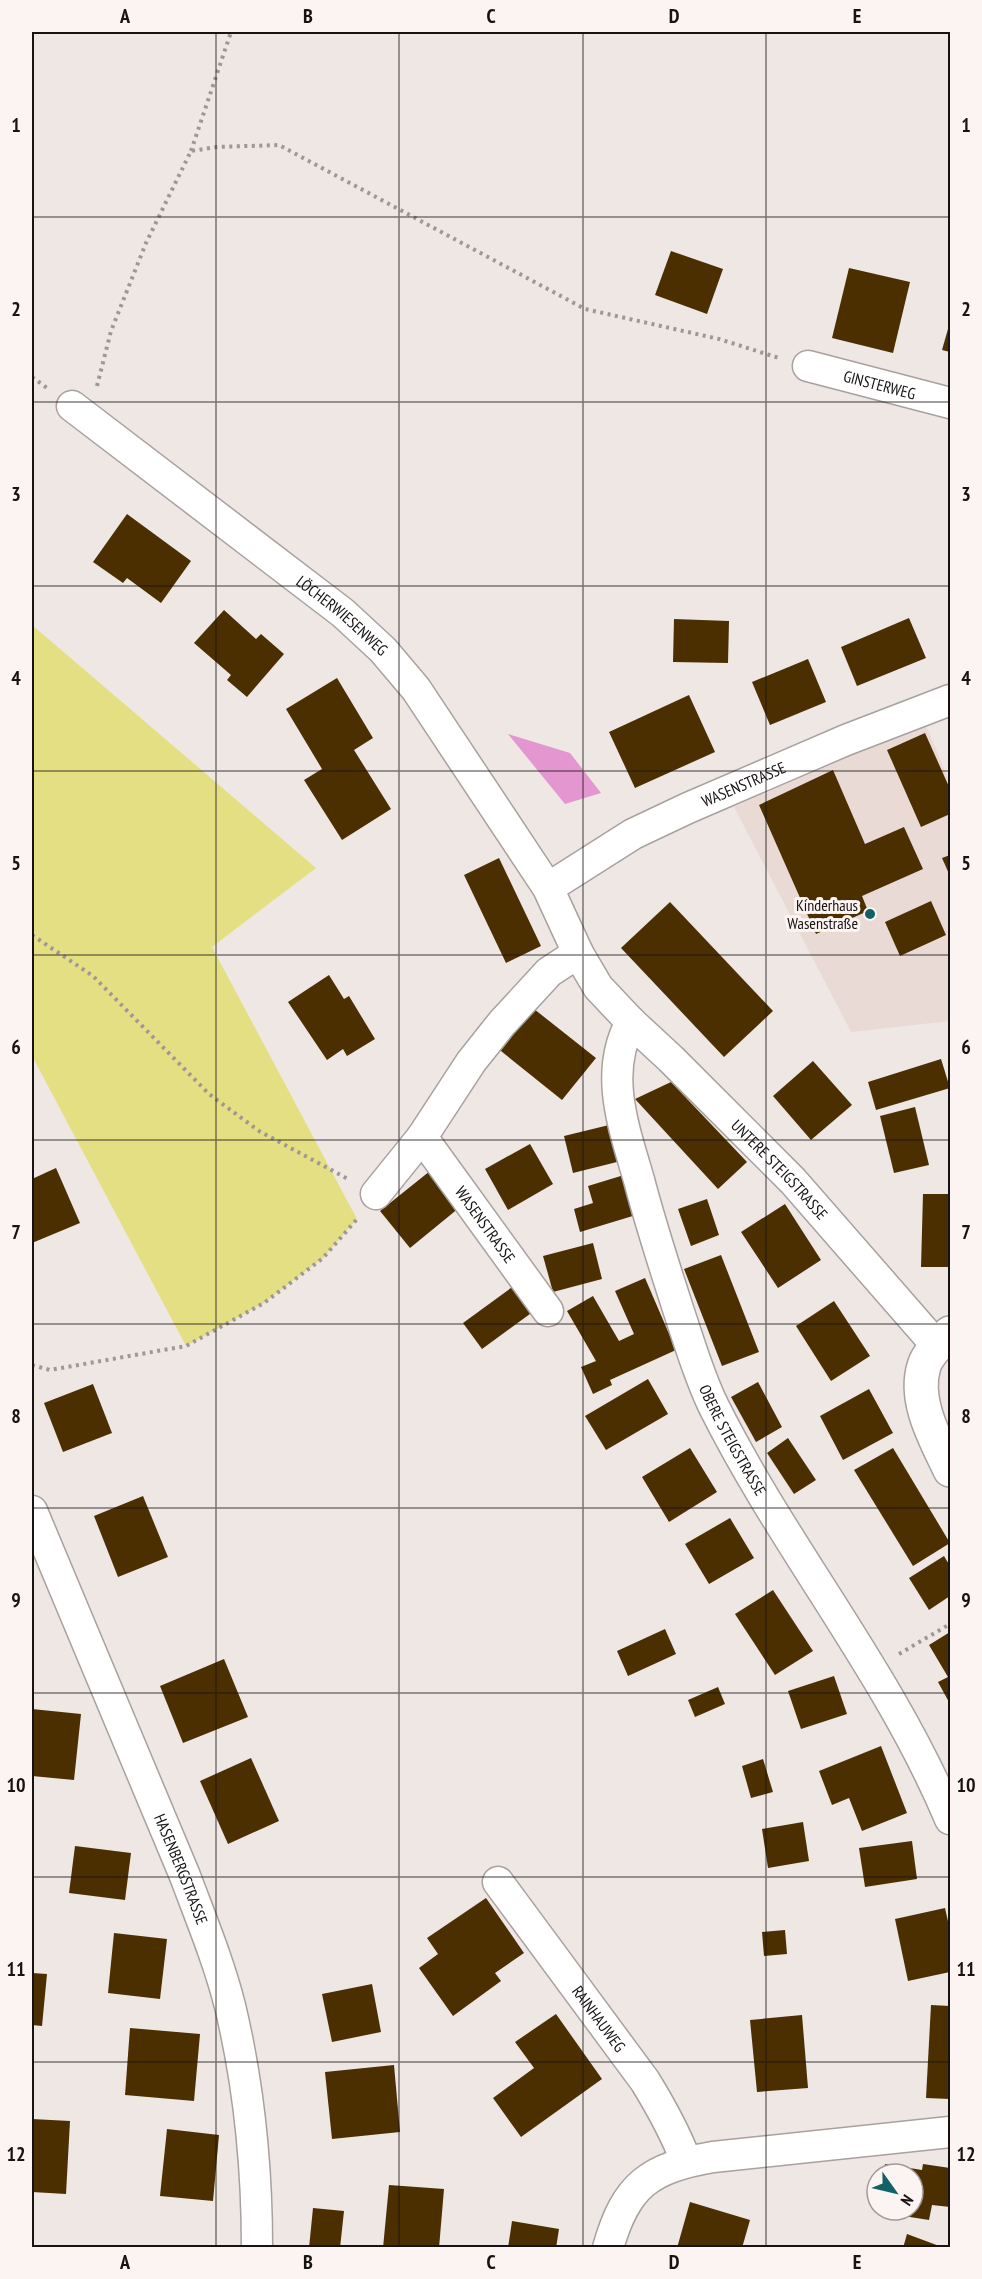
<svg xmlns="http://www.w3.org/2000/svg" width="982" height="2279" font-family="'PT Sans Narrow',sans-serif">
<style>
.built{fill:#eadad5}
.green{fill:#e5df83}
.water{fill:#e396d0}
.building{fill:#4c2f00}
.lines{fill:none;stroke-linecap:round;stroke-linejoin:round}
.street-casing{stroke:#a8a19e;stroke-width:33}
.secondary-casing{stroke:#a8a19e;stroke-width:36}
.path{stroke:#9e9795;stroke-width:4;stroke-dasharray:3 4.5;stroke-linecap:butt}
.street{stroke:#fff;stroke-width:30}
.secondary{stroke:#fff;stroke-width:33}
.grid{fill:none;stroke:#161312;stroke-width:1.5;stroke-opacity:0.55}
.poi-dot{fill:#116267;stroke:#fcf4f2;stroke-width:2}
.labels{text-anchor:middle;stroke-width:6;stroke-linejoin:round;paint-order:stroke}
.street-label{font-size:16px;fill:#161312;stroke:#fcf4f2}
.poi-label{font-size:16px;fill:#161312;stroke:#fcf4f2;text-anchor:end}
.neatline{fill:none;stroke:#161312;stroke-width:2}
.grid-label{font-size:20px;text-anchor:middle;font-weight:bold;fill:#161312}
</style>
<rect width="100%" height="100%" fill="#efe7e4"/>
<path class="built" d="M925,723L950,783V1021L851,1032L734,807Z"/>
<path class="green" d="M32,625L316,868L212,947L357,1219L323,1258L264,1303L186,1346L32,1056Z"/>
<path class="water" d="M508,734L570,753L601,793L565,804Z"/>
<g class="building">
<path d="M671,251L723,269L707,314L655,295Z"/>
<path d="M849,268L910,282L893,353L832,338Z"/>
<path d="M950,322V352L942,350Z"/>
<path d="M127,514L191,561L161,603L127,578L123,583L93,562Z"/>
<path d="M224,610L256,639L261,634L284,654L247,697L227,680L231,675L194,643Z"/>
<path d="M909,618L926,658L857,686L841,647Z"/>
<path d="M674,619L729,621L728,663L673,662Z"/>
<path d="M808,659L826,702L770,725L752,682Z"/>
<path d="M337,678L373,738L354,750L391,809L342,840L304,780L322,769L286,709Z"/>
<path d="M689,695L715,752L635,788L609,732Z"/>
<path d="M925,733L950,789V814L921,827L887,750Z"/>
<path d="M833,770L865,844L904,827L923,869L862,896L868,911L816,934L759,805Z"/>
<path d="M950,855V876L942,858Z"/>
<path d="M499,858L541,946L506,963L464,875Z"/>
<path d="M931,901L946,935L900,956L885,922Z"/>
<path d="M670,902L773,1011L724,1057L621,948Z"/>
<path d="M329,975L344,999L349,996L375,1039L347,1056L343,1049L327,1060L288,1002Z"/>
<path d="M529,1005L596,1058L562,1100L496,1047Z"/>
<path d="M941,1059L950,1088L876,1110L868,1082Z"/>
<path d="M813,1061L852,1105L811,1140L773,1096Z"/>
<path d="M671,1082L747,1162L718,1189L635,1099Z"/>
<path d="M915,1107L929,1165L894,1173L880,1116Z"/>
<path d="M609,1125L617,1162L573,1173L564,1136Z"/>
<path d="M530,1144L553,1184L508,1210L485,1169Z"/>
<path d="M435,1167L465,1203L410,1248L380,1211Z"/>
<path d="M56,1168L80,1223L32,1243V1179Z"/>
<path d="M624,1175L636,1215L580,1232L574,1209L593,1203L588,1186Z"/>
<path d="M923,1194H950V1267H921Z"/>
<path d="M707,1199L719,1235L691,1246L678,1209Z"/>
<path d="M785,1204L821,1260L778,1288L741,1232Z"/>
<path d="M593,1243L602,1279L553,1292L543,1256Z"/>
<path d="M721,1255L759,1352L722,1366L684,1269Z"/>
<path d="M645,1278L676,1350L610,1380L612,1385L593,1394L581,1367L596,1361L567,1311L593,1296L619,1341L634,1334L615,1291Z"/>
<path d="M515,1285L534,1311L482,1349L463,1323Z"/>
<path d="M834,1301L870,1356L831,1381L796,1326Z"/>
<path d="M648,1379L668,1414L606,1450L585,1416Z"/>
<path d="M758,1382L782,1427L756,1442L731,1397Z"/>
<path d="M93,1384L112,1433L63,1452L44,1403Z"/>
<path d="M869,1389L893,1433L843,1460L820,1416Z"/>
<path d="M788,1438L816,1480L794,1494L767,1453Z"/>
<path d="M690,1448L717,1492L669,1522L642,1477Z"/>
<path d="M893,1448L950,1543L913,1566L854,1470Z"/>
<path d="M143,1496L168,1557L118,1577L94,1516Z"/>
<path d="M730,1518L754,1558L709,1584L685,1544Z"/>
<path d="M944,1556L950,1566V1596L929,1610L909,1578Z"/>
<path d="M773,1590L813,1651L775,1675L735,1614Z"/>
<path d="M665,1629L676,1654L628,1676L617,1651Z"/>
<path d="M950,1632V1704L938,1682L948,1677L929,1645Z"/>
<path d="M224,1659L248,1717L183,1743L160,1686Z"/>
<path d="M834,1676L847,1714L801,1729L788,1691Z"/>
<path d="M718,1687L725,1704L695,1717L688,1700Z"/>
<path d="M32,1709L81,1714L74,1780L32,1776Z"/>
<path d="M881,1746L907,1813L862,1831L849,1798L832,1805L819,1771Z"/>
<path d="M251,1758L279,1821L228,1844L200,1781Z"/>
<path d="M763,1759L773,1792L751,1798L742,1766Z"/>
<path d="M803,1822L809,1861L768,1868L762,1829Z"/>
<path d="M912,1841L917,1879L865,1887L859,1848Z"/>
<path d="M75,1846L131,1853L125,1900L69,1893Z"/>
<path d="M486,1898L524,1953L495,1973L501,1981L453,2016L419,1968L438,1954L427,1938Z"/>
<path d="M945,1908L950,1930V1972L908,1981L895,1919Z"/>
<path d="M785,1930L787,1954L764,1956L762,1932Z"/>
<path d="M114,1933L167,1939L160,1999L108,1993Z"/>
<path d="M32,1973L47,1974L42,2026L32,2025Z"/>
<path d="M372,1984L381,2032L332,2042L322,1994Z"/>
<path d="M931,2005L950,2006V2099L926,2098Z"/>
<path d="M556,2014L602,2079L521,2137L493,2098L534,2068L515,2042Z"/>
<path d="M802,2015L808,2088L757,2092L750,2020Z"/>
<path d="M130,2028L200,2034L194,2101L125,2095Z"/>
<path d="M394,2065L400,2132L332,2139L325,2072Z"/>
<path d="M32,2119L70,2121L66,2194L32,2192Z"/>
<path d="M167,2129L219,2135L213,2201L160,2196Z"/>
<path d="M885,2164L922,2170L923,2164L950,2168V2207L932,2205L929,2220L878,2212V2210H913V2174H884Z"/>
<path d="M389,2185L444,2189L439,2248H383Z"/>
<path d="M690,2202L750,2220L742,2248H677Z"/>
<path d="M313,2208L344,2211L340,2248H309Z"/>
<path d="M512,2221L559,2229L556,2248H508Z"/>
<path d="M907,2234L942,2247V2248H903Z"/>
</g>
<g class="lines">
<defs>
<g id="street">
<path id="s1" d="M808,366L950,403"/>
<path id="s2" d="M72,406L343,613L383,650L416,689L548,888L578,953L598,987L631,1022L671,1059L793,1181L937,1346"/>
<path id="s3" d="M548,888L633,834L688,808L846,740L950,700"/>
<path id="s4" d="M631,1022C603,1073 624,1128 639,1180C651,1226 666,1272 681,1318C691,1348 700,1379 714,1407C785,1549 889,1673 950,1819"/>
<path id="s5" d="M422,1137L548,1311"/>
<path d="M376,1194L422,1137L471,1062L502,1023L549,972L578,953"/>
<path id="s6" d="M32,1511L185,1876C201,1919 219,1962 230,2006C249,2085 257,2167 257,2248"/>
<path id="s7" d="M498,1882L645,2081C661,2107 675,2132 686,2161"/>
<path d="M608,2248C626,2184 650,2168 713,2157L950,2132"/>
</g>
<path id="secondary" d="M950,1333C941,1342 928,1353 924,1366C913,1401 936,1440 950,1470"/>
</defs>
<use href="#street" class="street-casing"/>
<use href="#secondary" class="secondary-casing"/>
<g class="path">
<path d="M191,151L231,32"/>
<path d="M32,377L47,388"/>
<path d="M97,386L111,331L146,243L191,151L217,147L279,145L585,309L719,339L779,358"/>
<path d="M32,935L93,976L209,1094L259,1131L348,1179"/>
<path d="M32,1365L50,1370L186,1346L264,1303L323,1258L358,1218"/>
<path d="M899,1654L950,1624"/>
</g>
<use href="#street" class="street"/>
<use href="#secondary" class="secondary"/>
</g>
<path class="grid" d="M216,32V2248M399,32V2248M583,32V2248M766,32V2248M32,217H950M32,402H950M32,586H950M32,771H950M32,955H950M32,1140H950M32,1324H950M32,1508H950M32,1693H950M32,1877H950M32,2062H950"/>
<circle class="poi-dot" cx="870" cy="914" r="6"/>
<g class="labels">
<g class="street-label">
<text dy="6" stroke="none"><textPath href="#s1" startOffset="74">GINSTERWEG</textPath></text>
<text dy="6" stroke="none"><textPath href="#s2" startOffset="342">LÖCHERWIESENWEG</textPath></text>
<text dy="6" stroke="none"><textPath href="#s3" startOffset="222">WASENSTRASSE</textPath></text>
<text dy="6" stroke="none"><textPath href="#s2" startOffset="1054">UNTERE STEIGSTRASSE</textPath></text>
<text dy="6" stroke="none"><textPath href="#s5" startOffset="108">WASENSTRASSE</textPath></text>
<text dy="6" stroke="none"><textPath href="#s4" startOffset="440">OBERE STEIGSTRASSE</textPath></text>
<text dy="6" stroke="none"><textPath href="#s6" startOffset="388">HASENBERGSTRASSE</textPath></text>
<text dy="6" stroke="none"><textPath href="#s7" startOffset="170">RAINHAUWEG</textPath></text>
</g>
<g class="poi-label">
<text x="858" y="911">Kinderhaus<tspan x="858" dy="18">Wasenstraße</tspan></text>
</g>
</g>
<rect width="982" height="2279" fill="none" stroke="#fcf4f2" stroke-width="66"/>
<g transform="translate(895 2192) rotate(124)"><circle r="28" fill="#fcf4f2" stroke="#a09a98" stroke-width="1.5"/>
<path d="M0-4.5L10 22L0 15L-10 22Z" fill="#116267"/>
<text y="-9" font-size="16" font-weight="bold" text-anchor="middle" fill="#161312">N</text>
</g>
<rect x="33" y="33" width="916" height="2213" class="neatline"/>
<g class="grid-label">
<text x="125" y="23">A</text>
<text x="308" y="23">B</text>
<text x="491" y="23">C</text>
<text x="674" y="23">D</text>
<text x="857" y="23">E</text>
<text x="16" y="132">1</text>
<text x="966" y="132">1</text>
<text x="16" y="316">2</text>
<text x="966" y="316">2</text>
<text x="16" y="501">3</text>
<text x="966" y="501">3</text>
<text x="16" y="685">4</text>
<text x="966" y="685">4</text>
<text x="16" y="870">5</text>
<text x="966" y="870">5</text>
<text x="16" y="1054">6</text>
<text x="966" y="1054">6</text>
<text x="16" y="1239">7</text>
<text x="966" y="1239">7</text>
<text x="16" y="1423">8</text>
<text x="966" y="1423">8</text>
<text x="16" y="1607">9</text>
<text x="966" y="1607">9</text>
<text x="16" y="1792">10</text>
<text x="966" y="1792">10</text>
<text x="16" y="1976">11</text>
<text x="966" y="1976">11</text>
<text x="16" y="2161">12</text>
<text x="966" y="2161">12</text>
<text x="125" y="2269">A</text>
<text x="308" y="2269">B</text>
<text x="491" y="2269">C</text>
<text x="674" y="2269">D</text>
<text x="857" y="2269">E</text>
</g>
</svg>
